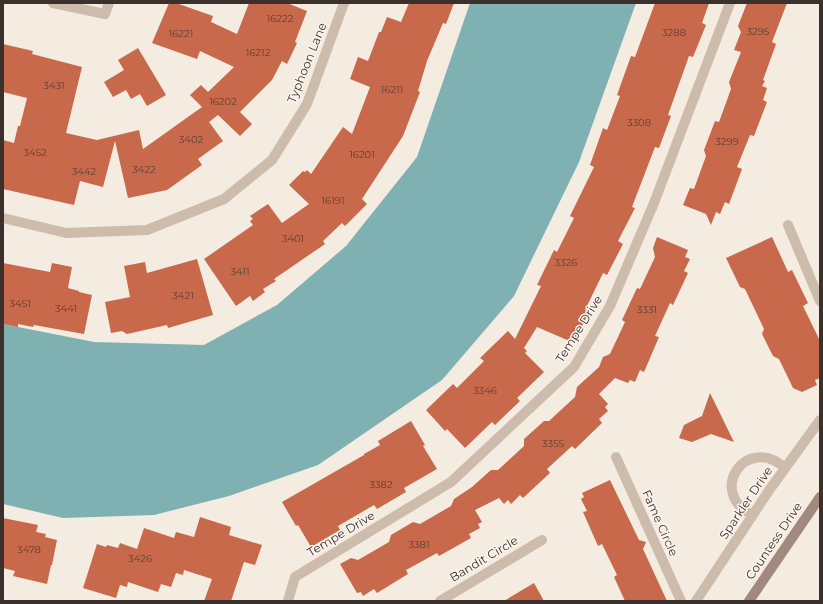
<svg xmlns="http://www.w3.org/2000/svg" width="823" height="604" font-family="Montserrat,sans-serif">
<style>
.water{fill:#7fb0b2}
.building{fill:#c8694b}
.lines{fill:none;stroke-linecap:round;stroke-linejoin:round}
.street{stroke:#cdbbac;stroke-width:10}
.secondary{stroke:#a18a7d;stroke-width:10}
.labels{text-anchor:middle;stroke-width:3;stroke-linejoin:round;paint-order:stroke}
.number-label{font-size:10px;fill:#5e3e33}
.street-label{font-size:12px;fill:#3b302b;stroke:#fbf5ee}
</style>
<rect width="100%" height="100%" fill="#f4ebe1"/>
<path class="water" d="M470,3H636L579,162L514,296L442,380L318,465L229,496L154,515L63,518L3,504V324L94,342L204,345L277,305L346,246L417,157Z"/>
<g class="building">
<path d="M169,3H176L213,16L211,22L237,34L249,3H287L307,11L295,42L297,43L287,64L282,61L272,80L240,112L252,124L240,136L218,115L209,122L223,141L198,159L202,165L167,190L128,198L115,141L103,187L80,181L74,205L3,189V140L14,143L18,126H20L27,98L3,92V44L33,51L32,54L82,67L66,133L97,140L139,130L143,149L202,107L190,95L201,85L208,92L234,67L200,51L197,59L152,43Z"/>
<path d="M409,3H454L446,24L443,23L427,61L418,91L420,92L403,136L362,199L367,204L345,226L342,223L323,241L325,244L274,279L276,281L263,289L265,292L253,301L250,296L236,306L204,259L253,225L250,221L253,219L250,216L268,204L282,223L309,204L289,185L303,171L305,172L307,170L311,174L343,127L352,134L370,87L350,79L358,57L368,61L379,32H381L387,17L401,22Z"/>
<path d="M655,3H709L702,23L706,25L693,57L689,56L668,115L671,116L659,148L655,147L632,207L635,208L618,241L623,244L607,275L603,273L585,310L589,312L574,343L537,327L524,348L527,351L525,353L544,372L517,398L520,401L495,425L492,422L465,448L447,429L445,431L426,410L453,384L457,388L484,361L480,358L508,331L515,339L541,286L537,285L554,250L557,252L574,218L570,216L594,167L590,165L603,128L607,130L620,96L617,95L631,56L635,57Z"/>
<path d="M747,3H787L772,42L776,44L763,80L765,81L762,86L767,88L763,100L767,102L754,136L750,135L737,167L742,169L729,204L725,202L720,214L716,212L711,225L706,214L683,205L690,188L694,189L706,156L704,150L715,121L719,122L731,89L729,82L741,52L734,50L741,32L738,26Z"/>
<path d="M138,48L166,95L147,106L140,94L131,99L126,90L113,97L104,82L124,70L118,60Z"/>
<path d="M657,237L688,250L685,257L690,259L684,271L688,273L673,305L670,303L655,336L659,337L644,372L640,370L635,382L630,380L628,383L615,378L599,394L608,404L605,407L608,411L599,419L602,423L575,449L572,446L547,469L550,473L523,498L520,495L511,504L508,500L504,504L499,498L475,510L482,522L478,524L480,528L469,534L471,538L439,556L437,553L406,570L408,574L377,593L374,589L363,596L361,592L357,593L340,564L351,558L358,560L389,542L391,535L413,522L420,524L451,506L454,499L472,487L491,470H498L524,446V439L544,421H549L575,397L577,387L599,367L603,357L610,354L625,322L622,320L637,288L640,289L655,257L653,248Z"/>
<path d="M772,237L788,272L792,270L808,303L803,306L820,341V378L815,380L817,385L802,392L793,388L779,359L773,356L762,334L764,329L745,289L740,287L726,258Z"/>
<path d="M197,259L213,315L168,328L167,325L127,334L122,331L111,333L105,302L130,297L124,266L145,262L147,273Z"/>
<path d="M3,263L50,272L52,263L72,267L68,288L79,291V292L92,295L84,334L34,325L33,327L18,324V327L3,324Z"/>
<path d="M710,393L734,442L711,434L692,442L679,438L684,425L702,416Z"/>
<path d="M411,421L425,445L423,446L437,469L404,488L406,492L377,509L374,505L338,526L340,530L311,547L298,525L296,526L282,502L364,455V454L380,445L378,441Z"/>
<path d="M610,480L639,540L646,542L643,549L667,601H625L614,577L617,575L602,544L598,546L583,512L587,511L581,499L584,497L582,493Z"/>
<path d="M200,517L231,527L229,535L262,545L255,565L244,562L231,601H204L212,579L184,570L183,575L176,573L171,587L161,584L158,592L128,582L127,587L120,585L116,598L83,588L97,544L106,547L107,545L118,548L120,543L137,549L144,528L174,538L176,532L194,537Z"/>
<path d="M3,518L38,525L36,532L46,534L45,537L57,540L52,565H51L47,584L13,576L15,571L3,568Z"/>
<path d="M534,583L544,601H504Z"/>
</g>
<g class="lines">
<g class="street">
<path d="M53,3L105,14L109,3"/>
<path d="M3,218L66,233L147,230L224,199L272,160L307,104L344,3"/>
<path d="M788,225L820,301"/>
<path d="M616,457L681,601"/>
<path d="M753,515C706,493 746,433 785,468"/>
<path d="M288,601L295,577L451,482L574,367L610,306L654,203L730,3"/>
<path d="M440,601L542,540"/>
<path d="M696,601L770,489L820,420"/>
</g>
<path class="secondary" d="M749,601L820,497"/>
</g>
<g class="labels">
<g class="number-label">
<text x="280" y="22">16222</text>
<text x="758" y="35">3295</text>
<text x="674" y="36">3288</text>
<text x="181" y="37">16221</text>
<text x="258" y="56">16212</text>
<text x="54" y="89">3431</text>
<text x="392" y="93">16211</text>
<text x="223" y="105">16202</text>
<text x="639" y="126">3308</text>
<text x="191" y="143">3402</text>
<text x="727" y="145">3299</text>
<text x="35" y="156">3452</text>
<text x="362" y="158">16201</text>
<text x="144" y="173">3422</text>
<text x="84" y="175">3442</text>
<text x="333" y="204">16191</text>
<text x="293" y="242">3401</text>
<text x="566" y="266">3326</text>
<text x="240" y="275">3411</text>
<text x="183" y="299">3421</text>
<text x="20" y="307">3451</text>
<text x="66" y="312">3441</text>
<text x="647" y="313">3331</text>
<text x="485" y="394">3346</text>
<text x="553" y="447">3355</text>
<text x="381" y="488">3382</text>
<text x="419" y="548">3381</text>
<text x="29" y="553">3478</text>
<text x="140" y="562">3426</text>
</g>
<g class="street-label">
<text transform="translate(307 63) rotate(-68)" y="4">Typhoon Lane</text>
<text transform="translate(579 329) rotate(-58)" y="4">Tempe Drive</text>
<text transform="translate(746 503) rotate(-56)" y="4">Sparkler Drive</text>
<text transform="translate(660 523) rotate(66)" y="4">Fame Circle</text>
<text transform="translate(341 534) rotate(-31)" y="4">Tempe Drive</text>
<text transform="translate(774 541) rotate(-56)" y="4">Countess Drive</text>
<text transform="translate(484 559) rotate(-31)" y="4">Bandit Circle</text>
</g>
</g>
<rect width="823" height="604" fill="none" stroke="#3b302b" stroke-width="8"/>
</svg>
